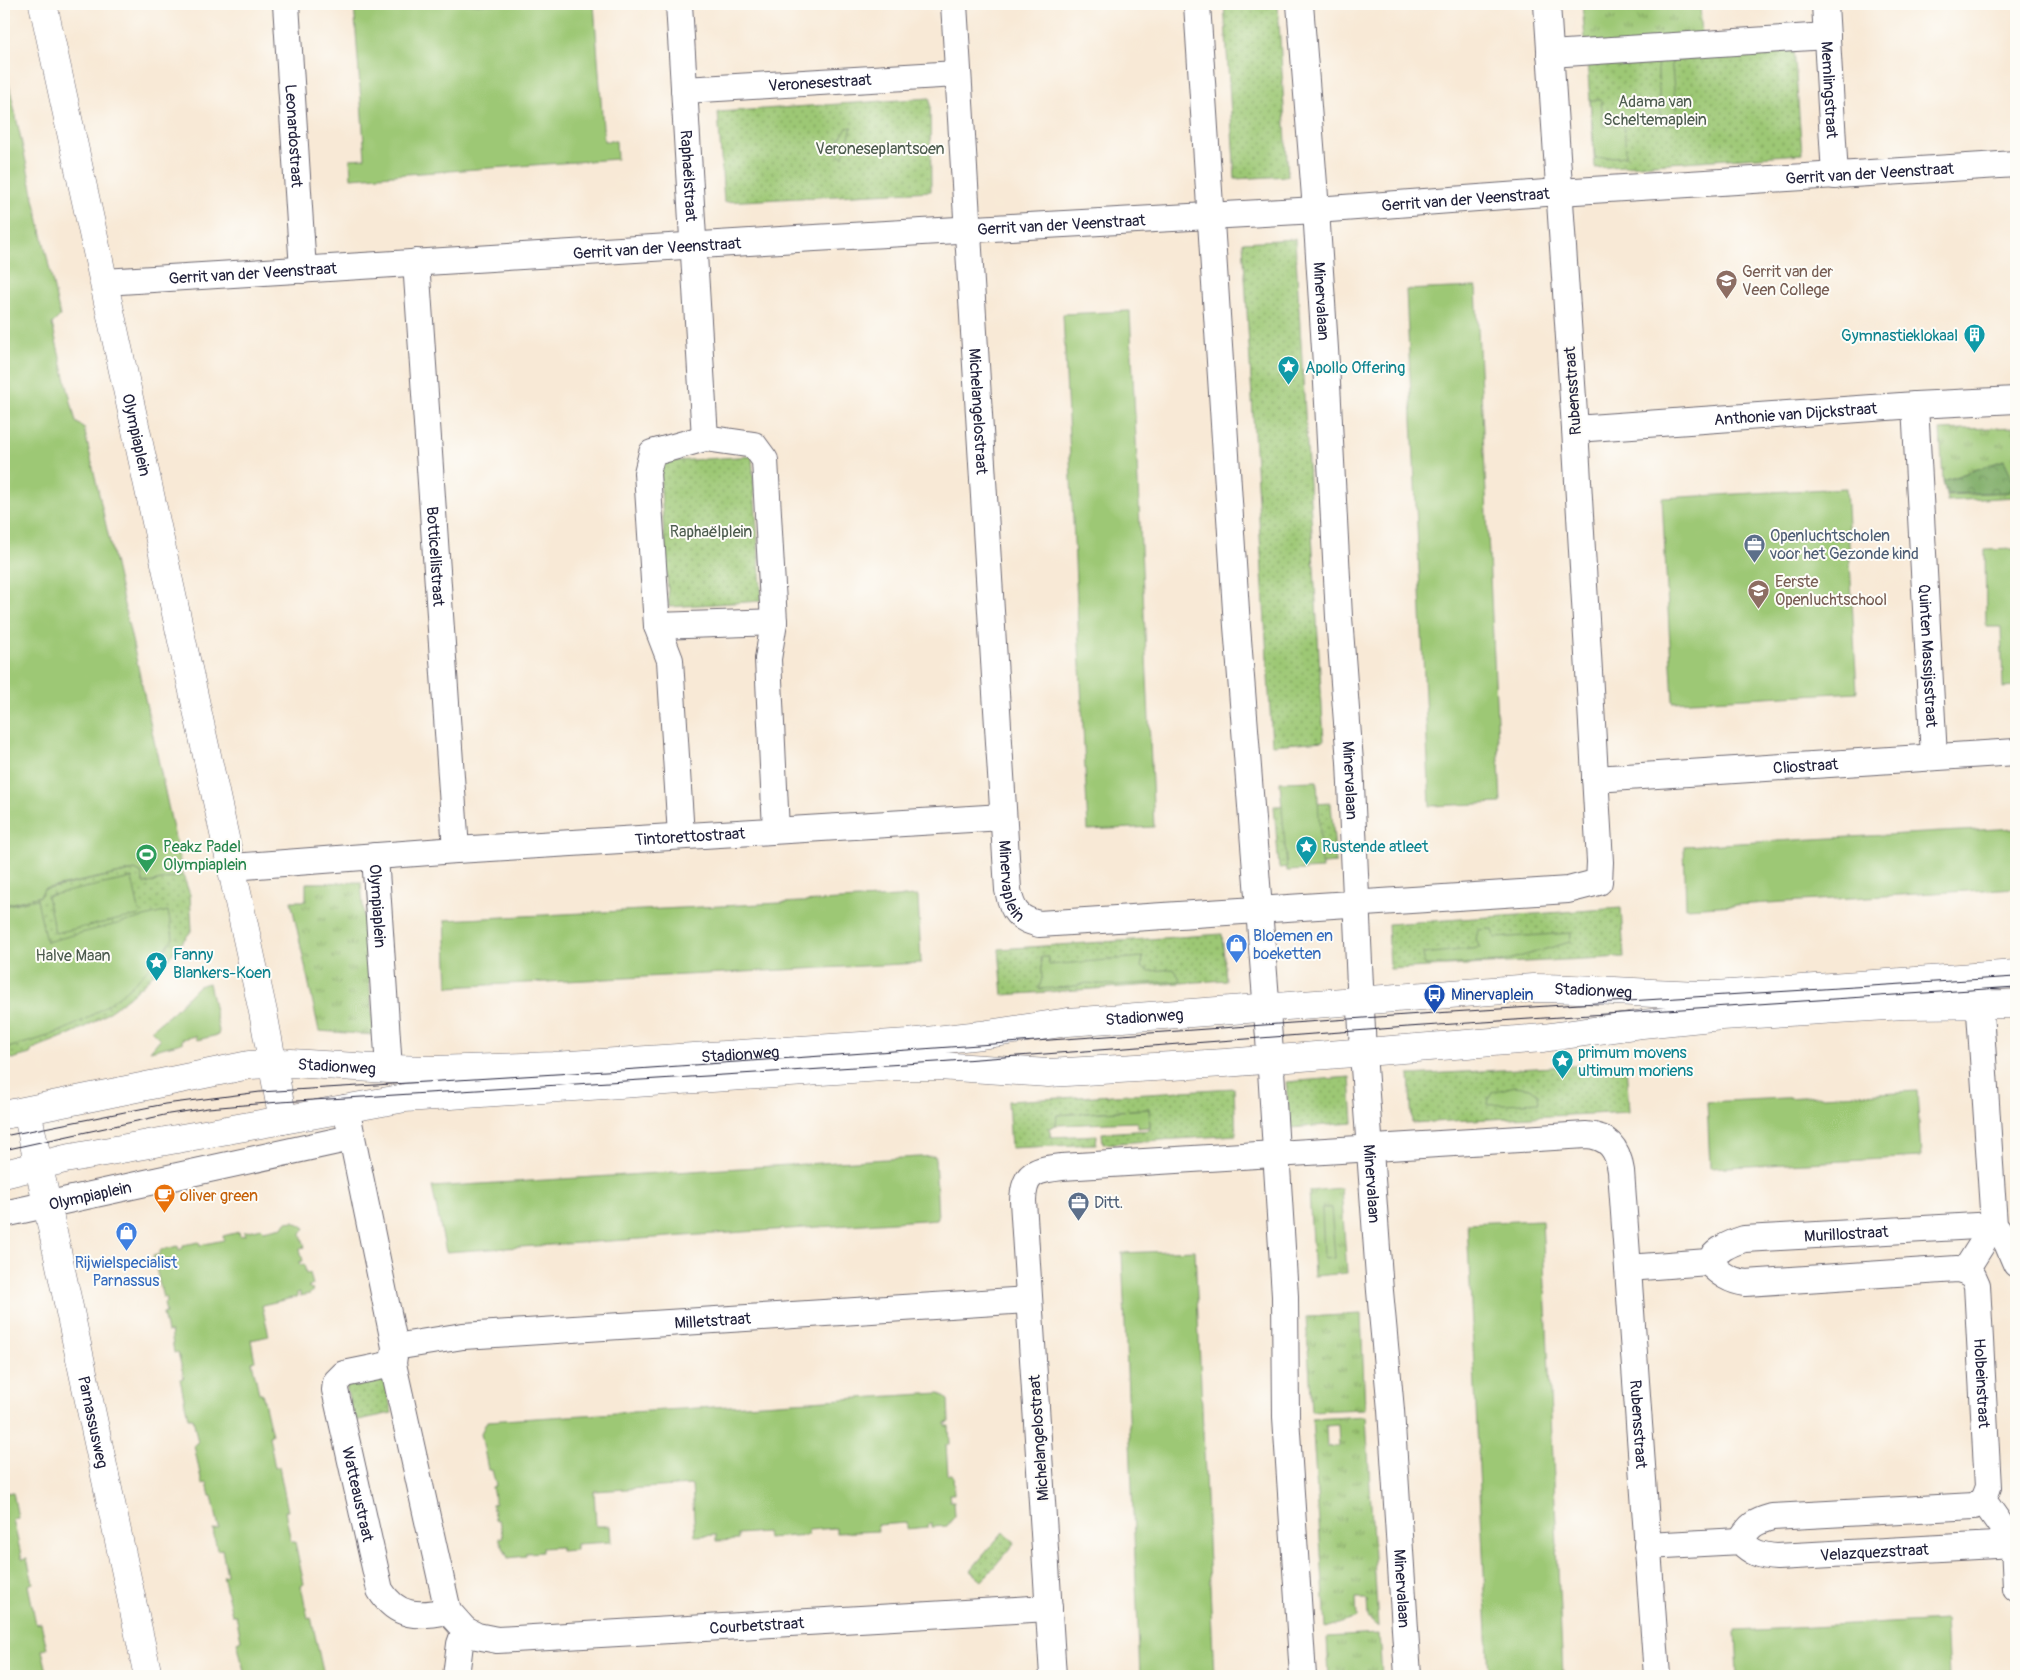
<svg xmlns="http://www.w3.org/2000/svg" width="2020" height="1680" font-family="Pangolin,sans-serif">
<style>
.grass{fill:url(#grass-tufts);stroke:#607558;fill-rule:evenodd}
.forest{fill:url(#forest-crowns);stroke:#506750}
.park{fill:url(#park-dots);stroke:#607558}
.garden{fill:#9dc874;stroke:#607558}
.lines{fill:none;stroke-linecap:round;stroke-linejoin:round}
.street-casing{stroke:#6d6871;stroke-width:28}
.secondary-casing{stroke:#6d6871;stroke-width:29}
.street{stroke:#fff;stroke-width:26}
.secondary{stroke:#fff;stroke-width:28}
.tram{stroke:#22223b;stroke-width:1}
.labels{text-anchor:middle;stroke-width:4;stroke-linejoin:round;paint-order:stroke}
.street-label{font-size:16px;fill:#22223b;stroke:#fdfcf7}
.park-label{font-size:16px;fill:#4d5c4f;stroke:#fdfcf7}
.education-label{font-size:16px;fill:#785e54;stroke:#fdfcf7;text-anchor:start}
.culture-label{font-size:16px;fill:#0d838f;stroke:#fdfcf7;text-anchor:start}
.service-label{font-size:16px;fill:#4e5e75;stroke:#fdfcf7;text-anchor:start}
.leisure-label{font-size:16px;fill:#27864d;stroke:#fdfcf7;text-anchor:start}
.shop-label{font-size:16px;fill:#366cbe;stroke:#fdfcf7;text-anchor:start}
.transit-label{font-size:16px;fill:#164399;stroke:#fdfcf7;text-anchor:start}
.food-label{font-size:16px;fill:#c56008;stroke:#fdfcf7;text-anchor:start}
</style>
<defs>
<pattern id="grass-tufts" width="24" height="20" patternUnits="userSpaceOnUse" patternTransform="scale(1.25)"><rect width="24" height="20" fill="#9dc874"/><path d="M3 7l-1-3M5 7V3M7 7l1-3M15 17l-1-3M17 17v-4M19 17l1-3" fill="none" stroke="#80a260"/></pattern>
<pattern id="forest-crowns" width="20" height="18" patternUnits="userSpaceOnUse" patternTransform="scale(1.25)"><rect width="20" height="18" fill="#7eac66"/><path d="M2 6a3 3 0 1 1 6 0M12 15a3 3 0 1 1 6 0" fill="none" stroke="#678c55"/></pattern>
<pattern id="park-dots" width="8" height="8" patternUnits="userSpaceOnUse" patternTransform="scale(1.25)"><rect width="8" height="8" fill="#9dc874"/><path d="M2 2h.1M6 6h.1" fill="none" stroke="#80a260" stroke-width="1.8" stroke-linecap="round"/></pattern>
</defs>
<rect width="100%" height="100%" fill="#fdfcf7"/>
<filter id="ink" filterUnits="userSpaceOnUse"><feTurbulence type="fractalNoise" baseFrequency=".02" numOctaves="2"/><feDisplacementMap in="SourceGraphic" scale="10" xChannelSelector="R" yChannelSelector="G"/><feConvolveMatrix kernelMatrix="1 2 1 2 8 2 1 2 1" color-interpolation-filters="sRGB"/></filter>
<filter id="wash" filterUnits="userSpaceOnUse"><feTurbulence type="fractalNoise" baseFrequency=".0096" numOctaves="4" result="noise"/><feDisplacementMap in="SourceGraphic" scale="20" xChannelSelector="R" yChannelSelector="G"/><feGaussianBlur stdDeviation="1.12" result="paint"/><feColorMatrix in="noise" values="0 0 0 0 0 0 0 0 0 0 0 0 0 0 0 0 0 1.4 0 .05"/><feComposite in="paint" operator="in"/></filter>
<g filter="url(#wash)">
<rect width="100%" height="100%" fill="#f8e9d6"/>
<g class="grass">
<path d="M1598,4H1700L1702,40L1586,50L1582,5Z"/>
<path d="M2016,427V497L1947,501L1946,495L2010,492L2004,460L1943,481L1940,430Z"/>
<path d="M361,882L374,1035L319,1031L291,901H306V883Z"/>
<path d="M1341,1188L1347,1273L1314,1276L1309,1191Z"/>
<path d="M1361,1314L1365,1409L1312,1411L1306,1317Z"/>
<path d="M1366,1416L1378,1627L1368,1618L1367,1599H1356L1357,1618L1326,1628L1312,1419ZM1338,1425L1339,1446L1327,1447L1326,1426Z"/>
<path d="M1379,1634L1382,1676H1329L1327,1637Z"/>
</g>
<path class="forest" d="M2004,460L2014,481L2010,492L1946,494L1943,481Z"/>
<g class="park">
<path d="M1224,4H1278L1288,176L1235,179Z"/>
<path d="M1794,48L1802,154L1595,168L1587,61Z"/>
<path d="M930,98L931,191L724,202L718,112Z"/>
<path d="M1295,239L1324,741L1272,745L1243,242Z"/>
<path d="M752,456L762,601L669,607L659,462Z"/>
<path d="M1331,803L1336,863L1279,868L1274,806Z"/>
<path d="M135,870L141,873L144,884L183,875L190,895L192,930C166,963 138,993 103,1016C82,1031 57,1039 33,1049L30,1054L12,1059L8,1055L4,1056V905L40,896L43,890Z"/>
<path d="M1621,908L1624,957L1390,969L1388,924Z"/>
<path d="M1222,934L1226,980L1003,995L999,949Z"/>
<path d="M1626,1063L1629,1112L1412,1123L1409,1075Z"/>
<path d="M1350,1077L1353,1123L1290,1128L1286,1082Z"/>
<path d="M1234,1088L1236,1135L1103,1144L1102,1133L1150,1130L1149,1109L1057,1115L1056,1125L1049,1128L1051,1137L1097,1135L1096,1144L1011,1148L1008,1101Z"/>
<path d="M384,1378L392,1413L354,1421L346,1386Z"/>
<path d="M1003,1532L1015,1542L982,1581L970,1571Z"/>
</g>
<g class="garden">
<path d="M354,4H594L604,141H616L617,159L351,178L350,159L365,158Z"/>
<path d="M1671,57L1677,124L1661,125L1657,58Z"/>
<path d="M4,62L60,316L52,324L76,422L84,428L141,680L183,875L144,884L141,873L135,870L44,889L40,896L4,905Z"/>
<path d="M1590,100H1601L1603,126L1624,125L1626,156L1595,158Z"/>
<path d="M852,127L843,157L832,150L847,128Z"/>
<path d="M1476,287L1501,803L1430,806L1406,290Z"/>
<path d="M1130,311L1154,827L1088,830L1063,314Z"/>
<path d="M1846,488L1857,692L1673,702L1662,498Z"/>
<path d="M2016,549V687L2003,688L2001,627H1986L1985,550Z"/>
<path d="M1317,781L1322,869L1287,871L1280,782Z"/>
<path d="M2016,828V888L1686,908L1684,846Z"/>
<path d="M132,878L140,915L55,933L47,896Z"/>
<path d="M918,896L921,963L448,987L445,920Z"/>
<path d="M37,899L46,942L168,911L173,938C143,981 98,1019 48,1036C34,1041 18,1045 4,1049V906Z"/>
<path d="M1493,929L1495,938L1571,933L1570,942L1502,962L1425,965L1423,954L1480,948L1476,940L1478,930Z"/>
<path d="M1041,957H1048L1049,965L1143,957L1141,967L1150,971L1174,969L1181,981L1114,985L1087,983L1070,987L1039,989L1042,978Z"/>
<path d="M209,983L219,1031L218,1035L197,1040L196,1036L182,1039V1043L150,1051L160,1039L151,1030L173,1012L198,986Z"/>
<path d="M1515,1086L1530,1088L1538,1094L1539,1102L1488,1105L1489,1097L1492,1092Z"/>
<path d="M1917,1091L1921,1157L1710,1168L1707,1102Z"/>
<path d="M1149,1109L1150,1127L1137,1128V1122L1056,1125L1057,1115Z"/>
<path d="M935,1156L938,1219L446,1252L432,1187Z"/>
<path d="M1322,1208H1331L1335,1258L1324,1259Z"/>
<path d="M1542,1220L1563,1676H1489L1467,1223Z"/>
<path d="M294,1221L305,1228L301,1234L305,1247L300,1249L303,1261L299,1262L300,1265L304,1264L306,1274L310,1273L313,1285L308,1287L313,1290L310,1294L300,1296V1292L297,1293V1297L262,1305L269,1336L251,1340L255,1361L252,1362L259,1393H262L272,1435L269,1436L275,1468L279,1467L288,1511H285L291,1542H295L304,1584L301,1586L308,1618L311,1617L324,1676H245L237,1642L241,1640L236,1615H232L223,1576L227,1575L222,1549L217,1550L213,1530L219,1528L212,1496H210L207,1483L202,1484L194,1445L198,1443L193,1418H188L180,1379L184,1378L178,1352L174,1353L171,1331L167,1332L163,1314L166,1313L164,1303L167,1302L166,1297L163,1298L153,1256L160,1254V1250L178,1246L179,1250L183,1248V1245L199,1242L200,1245L224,1240L223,1236L239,1232L240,1236L245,1235L244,1232L262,1228L263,1231L283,1227L286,1222Z"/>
<path d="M1195,1250L1214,1676H1140L1122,1253Z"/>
<path d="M940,1393L948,1400L949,1422L945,1423V1426H949L950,1445H946L948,1475H953L954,1494H949L950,1501H954L955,1516L947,1526L932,1527V1523L928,1524V1527L907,1529V1523L877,1525L878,1531L836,1533V1528L808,1530V1535L767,1538L766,1532L738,1534V1540L716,1541V1535L695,1536L692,1485L594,1491L596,1526H610L611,1542L576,1544V1550L560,1551V1547L542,1548V1552L526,1553V1556L508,1558L499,1538L503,1537L499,1520H495L492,1504L495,1503L492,1487L496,1486L492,1470H488L481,1433L487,1421Z"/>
<path d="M4,1476L7,1493L13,1492L18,1518L13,1519L22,1559L27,1558L33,1583L28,1585L36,1624L41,1623L47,1649L42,1650L48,1676H4Z"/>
<path d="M1946,1620L1949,1676H1738L1736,1631Z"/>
</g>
</g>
<g filter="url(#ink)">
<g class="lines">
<defs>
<g id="street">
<path id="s1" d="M286,4L303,270"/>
<path id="s2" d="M679,4L705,438"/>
<path id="s3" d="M954,4L1008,890C1012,911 1018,919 1039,924L1568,890L1599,882L1600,862L1575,429L1547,4"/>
<path d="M1197,4L1237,626L1269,1038L1285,1296L1286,1417L1303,1676"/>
<path id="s4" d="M1300,4L1316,210L1326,364L1339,617L1350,762L1363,1053L1380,1291L1391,1410L1408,1676"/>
<path id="s5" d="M1825,4L1835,176"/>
<path d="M1550,54L1827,36"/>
<path id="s6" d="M684,90L957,74"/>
<path id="s7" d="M416,262L456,850"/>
<path id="s8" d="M104,282L797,239L1316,210L1559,192L2016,164"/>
<path id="s9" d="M1915,405L1934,757"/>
<path id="s10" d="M1575,429L1915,405L2016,400"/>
<path d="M657,626L774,622"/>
<path id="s11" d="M1595,779L2016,752"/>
<path d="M681,836L670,660L657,626L647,473L652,453L705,438L754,445L765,460L774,622L768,659L776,830"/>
<path id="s12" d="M375,856L389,1069"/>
<path id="s13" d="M232,867L456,850L1003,817"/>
<path d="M1978,982L1994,1225L2007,1243L2016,1264"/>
<path d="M346,1108L395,1347L393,1364L448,1611L465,1630L460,1644L456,1676"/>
<path id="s14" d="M4,1214L351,1138"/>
<path id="s15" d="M1994,1225L1965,1271L1973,1276L1977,1285L1988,1487L1983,1500L2014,1544L2016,1588"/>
<path d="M1708,1262C1720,1274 1730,1281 1746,1283L1957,1269L1965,1271"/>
<path id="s16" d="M1628,1268L1708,1262C1718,1249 1728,1244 1744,1239L1994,1225"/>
<path id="s17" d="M395,1347L463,1336L1029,1300"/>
<path id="s18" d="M393,1364L344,1374L336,1382L335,1390L380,1590C397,1618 419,1617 448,1611"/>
<path d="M1740,1541C1750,1525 1754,1522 1772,1517L1974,1506L1983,1500"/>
<path id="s19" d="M1647,1546L1740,1541C1752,1553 1761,1556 1777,1557L2014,1544"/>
<path id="s20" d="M465,1630L477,1636L497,1640L1049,1608"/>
<path id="s21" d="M1053,1676L1023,1201C1024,1172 1036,1170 1062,1167L1586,1135C1609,1136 1618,1150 1621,1171L1657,1676"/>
</g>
<g id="secondary">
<path id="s22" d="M43,4L263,1012L283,1120"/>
<path id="s23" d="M27,1111L148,1676"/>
<path id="s24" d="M4,1115L249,1065L291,1063L389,1069L434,1070L554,1066L908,1043L981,1035L1068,1022L1533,988C1594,988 1654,995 1715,995L2016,974"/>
<path d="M4,1174L65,1159L405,1098L898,1066H938L1048,1073L1225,1063L1543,1038L1642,1024L1722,1016L1904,1005L2016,1004"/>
</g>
</defs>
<use href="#street" class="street-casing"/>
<use href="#secondary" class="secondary-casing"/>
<use href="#street" class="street"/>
<use href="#secondary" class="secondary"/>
<g class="tram">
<path d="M4,1136L165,1104L260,1092L622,1070L1435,1013L2016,977"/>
<path d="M4,1150L169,1114L208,1108L280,1102L937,1062L1408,1027L2016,987"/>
</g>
</g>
</g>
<defs>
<symbol id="school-pin" viewBox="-11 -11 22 30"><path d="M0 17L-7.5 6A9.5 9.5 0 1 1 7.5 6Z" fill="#8d6e63" stroke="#fdfcf7"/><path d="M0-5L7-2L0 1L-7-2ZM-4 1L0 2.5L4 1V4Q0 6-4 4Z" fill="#fff"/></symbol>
<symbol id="building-pin" viewBox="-11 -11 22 30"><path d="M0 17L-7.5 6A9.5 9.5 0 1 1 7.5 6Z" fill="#0f9aa8" stroke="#fdfcf7"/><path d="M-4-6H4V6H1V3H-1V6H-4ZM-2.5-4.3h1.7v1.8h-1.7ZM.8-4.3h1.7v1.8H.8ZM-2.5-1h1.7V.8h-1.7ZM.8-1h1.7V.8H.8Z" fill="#fff"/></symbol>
<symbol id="sight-pin" viewBox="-11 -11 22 30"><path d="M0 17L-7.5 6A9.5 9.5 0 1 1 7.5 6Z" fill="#0f9aa8" stroke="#fdfcf7"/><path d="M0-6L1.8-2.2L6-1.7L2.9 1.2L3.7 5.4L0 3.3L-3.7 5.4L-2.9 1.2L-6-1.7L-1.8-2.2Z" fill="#fff"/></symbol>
<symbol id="office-pin" viewBox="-11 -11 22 30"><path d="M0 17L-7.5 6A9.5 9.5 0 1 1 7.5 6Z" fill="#5c6f8a" stroke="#fdfcf7"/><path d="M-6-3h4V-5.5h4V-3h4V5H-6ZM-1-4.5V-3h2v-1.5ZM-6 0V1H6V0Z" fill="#fff"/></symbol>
<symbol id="stadium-pin" viewBox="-11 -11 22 30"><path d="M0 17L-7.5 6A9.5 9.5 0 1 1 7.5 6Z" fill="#2e9e5b" stroke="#fdfcf7"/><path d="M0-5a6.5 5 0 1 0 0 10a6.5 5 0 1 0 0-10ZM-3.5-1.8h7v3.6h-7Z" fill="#fff"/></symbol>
<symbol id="shop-pin" viewBox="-11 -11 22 30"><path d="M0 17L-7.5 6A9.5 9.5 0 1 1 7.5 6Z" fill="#3f7fe0" stroke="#fdfcf7"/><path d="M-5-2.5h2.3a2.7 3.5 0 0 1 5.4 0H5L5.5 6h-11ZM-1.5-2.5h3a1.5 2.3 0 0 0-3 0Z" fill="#fff"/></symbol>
<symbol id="bus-pin" viewBox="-11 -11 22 30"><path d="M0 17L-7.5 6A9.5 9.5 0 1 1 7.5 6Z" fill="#1a4fb4" stroke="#fdfcf7"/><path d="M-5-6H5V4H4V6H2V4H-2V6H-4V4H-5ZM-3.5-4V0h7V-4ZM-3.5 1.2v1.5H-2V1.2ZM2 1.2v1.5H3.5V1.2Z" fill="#fff"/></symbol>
<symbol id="cafe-pin" viewBox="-11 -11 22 30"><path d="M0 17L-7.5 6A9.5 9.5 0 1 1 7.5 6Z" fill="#e8710a" stroke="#fdfcf7"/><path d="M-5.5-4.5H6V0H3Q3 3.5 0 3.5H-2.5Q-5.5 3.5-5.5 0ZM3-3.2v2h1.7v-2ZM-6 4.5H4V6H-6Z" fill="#fff"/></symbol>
</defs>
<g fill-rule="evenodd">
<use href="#school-pin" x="1714" y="268" width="25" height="34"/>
<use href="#building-pin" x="1962" y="322" width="25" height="34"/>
<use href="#sight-pin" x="1276" y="354" width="25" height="34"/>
<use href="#office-pin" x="1742" y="532" width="25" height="34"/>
<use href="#school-pin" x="1746" y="578" width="25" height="34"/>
<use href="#sight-pin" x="1294" y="834" width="25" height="34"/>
<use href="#stadium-pin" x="134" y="842" width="25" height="34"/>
<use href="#shop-pin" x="1224" y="932" width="25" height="34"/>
<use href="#sight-pin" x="144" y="950" width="25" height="34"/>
<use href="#bus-pin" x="1422" y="982" width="25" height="34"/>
<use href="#sight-pin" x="1550" y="1048" width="25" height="34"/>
<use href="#cafe-pin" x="152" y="1182" width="25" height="34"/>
<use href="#office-pin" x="1066" y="1190" width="25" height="34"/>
<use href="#shop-pin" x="114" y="1220" width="25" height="34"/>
</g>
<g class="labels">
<g class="street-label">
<text dy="6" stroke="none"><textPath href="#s6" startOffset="136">Veronesestraat</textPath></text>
<text dy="6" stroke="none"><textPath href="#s5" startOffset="86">Memlingstraat</textPath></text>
<text dy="6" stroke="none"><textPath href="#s1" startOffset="132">Leonardostraat</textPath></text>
<text dy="6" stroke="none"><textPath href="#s8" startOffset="1769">Gerrit van der Veenstraat</textPath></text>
<text dy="6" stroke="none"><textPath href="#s2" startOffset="172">Raphaëlstraat</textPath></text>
<text dy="6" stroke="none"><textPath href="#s8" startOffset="1364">Gerrit van der Veenstraat</textPath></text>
<text dy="6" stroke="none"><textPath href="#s8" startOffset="959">Gerrit van der Veenstraat</textPath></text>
<text dy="6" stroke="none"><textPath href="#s8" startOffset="554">Gerrit van der Veenstraat</textPath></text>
<text dy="6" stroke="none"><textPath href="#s8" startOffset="149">Gerrit van der Veenstraat</textPath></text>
<text dy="6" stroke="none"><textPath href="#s4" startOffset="298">Minervalaan</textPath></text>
<text transform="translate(1572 391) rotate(-94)" y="6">Rubensstraat</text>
<text dy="6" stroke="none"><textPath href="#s3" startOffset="408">Michelangelostraat</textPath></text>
<text dy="6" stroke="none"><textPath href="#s10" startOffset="221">Anthonie van Dijckstraat</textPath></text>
<text dy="6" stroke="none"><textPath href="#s22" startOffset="441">Olympiaplein</textPath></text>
<text dy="6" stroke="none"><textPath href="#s7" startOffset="295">Botticellistraat</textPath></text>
<text dy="6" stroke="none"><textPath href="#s9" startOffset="251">Quinten Massijsstraat</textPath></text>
<text dy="6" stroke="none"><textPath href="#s11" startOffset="211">Cliostraat</textPath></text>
<text dy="6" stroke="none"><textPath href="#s4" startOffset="778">Minervalaan</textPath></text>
<text dy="6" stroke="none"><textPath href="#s13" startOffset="459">Tintorettostraat</textPath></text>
<text dy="6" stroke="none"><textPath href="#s3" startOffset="879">Minervaplein</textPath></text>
<text dy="6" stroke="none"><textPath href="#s12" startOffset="50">Olympiaplein</textPath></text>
<text dy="6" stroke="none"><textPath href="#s24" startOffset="1598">Stadionweg</textPath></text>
<text dy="6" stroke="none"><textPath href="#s24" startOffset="1148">Stadionweg</textPath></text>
<text dy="6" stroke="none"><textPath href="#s24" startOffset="742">Stadionweg</textPath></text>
<text dy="6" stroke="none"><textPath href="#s24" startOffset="338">Stadionweg</textPath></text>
<text dy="6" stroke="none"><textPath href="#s4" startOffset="1182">Minervalaan</textPath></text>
<text dy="6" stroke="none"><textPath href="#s14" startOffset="88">Olympiaplein</textPath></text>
<text dy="6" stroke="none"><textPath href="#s16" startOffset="226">Murillostraat</textPath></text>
<text dy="6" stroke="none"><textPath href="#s17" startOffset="319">Milletstraat</textPath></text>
<text dy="6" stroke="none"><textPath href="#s15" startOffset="172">Holbeinstraat</textPath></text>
<text dy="6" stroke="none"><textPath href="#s23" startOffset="318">Parnassusweg</textPath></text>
<text dy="6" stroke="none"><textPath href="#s21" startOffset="1370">Rubensstraat</textPath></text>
<text transform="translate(1038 1438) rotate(-94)" y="6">Michelangelostraat</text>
<text dy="6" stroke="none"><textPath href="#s18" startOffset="176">Watteaustraat</textPath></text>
<text dy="6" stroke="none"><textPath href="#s19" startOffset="232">Velazquezstraat</textPath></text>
<text dy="6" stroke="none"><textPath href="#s4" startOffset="1588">Minervalaan</textPath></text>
<text dy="6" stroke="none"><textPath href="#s20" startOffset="294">Courbetstraat</textPath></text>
</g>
<g class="park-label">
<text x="1655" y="107">Adama van<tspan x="1655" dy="18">Scheltemaplein</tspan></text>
<text x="880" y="154">Veroneseplantsoen</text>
<text x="711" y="537">Raphaëlplein</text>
<text x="73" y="961">Halve Maan</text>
</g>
<g class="education-label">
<text x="1742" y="277">Gerrit van der<tspan x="1742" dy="18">Veen College</tspan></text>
<text x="1775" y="587">Eerste<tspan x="1775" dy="18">Openluchtschool</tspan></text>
</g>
<g class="culture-label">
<text x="1958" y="341" text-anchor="end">Gymnastieklokaal</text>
<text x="1305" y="373">Apollo Offering</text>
<text x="1322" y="852">Rustende atleet</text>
<text x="173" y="960">Fanny<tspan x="173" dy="18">Blankers-Koen</tspan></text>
<text x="1578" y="1058">primum movens<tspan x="1578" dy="18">ultimum moriens</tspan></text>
</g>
<g class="service-label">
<text x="1770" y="541">Openluchtscholen<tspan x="1770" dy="18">voor het Gezonde kind</tspan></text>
<text x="1094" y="1208">Ditt.</text>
</g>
<g class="leisure-label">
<text x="163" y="852">Peakz Padel<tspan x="163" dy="18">Olympiaplein</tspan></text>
</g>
<g class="shop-label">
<text x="1253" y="941">Bloemen en<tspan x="1253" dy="18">boeketten</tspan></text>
<text x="126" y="1268" text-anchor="middle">Rijwielspecialist<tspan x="126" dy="18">Parnassus</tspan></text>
</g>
<g class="transit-label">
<text x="1451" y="1000">Minervaplein</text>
</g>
<g class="food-label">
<text x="180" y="1201">oliver green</text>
</g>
</g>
<rect width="2020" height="1680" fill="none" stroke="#fdfcf7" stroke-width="20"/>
</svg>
